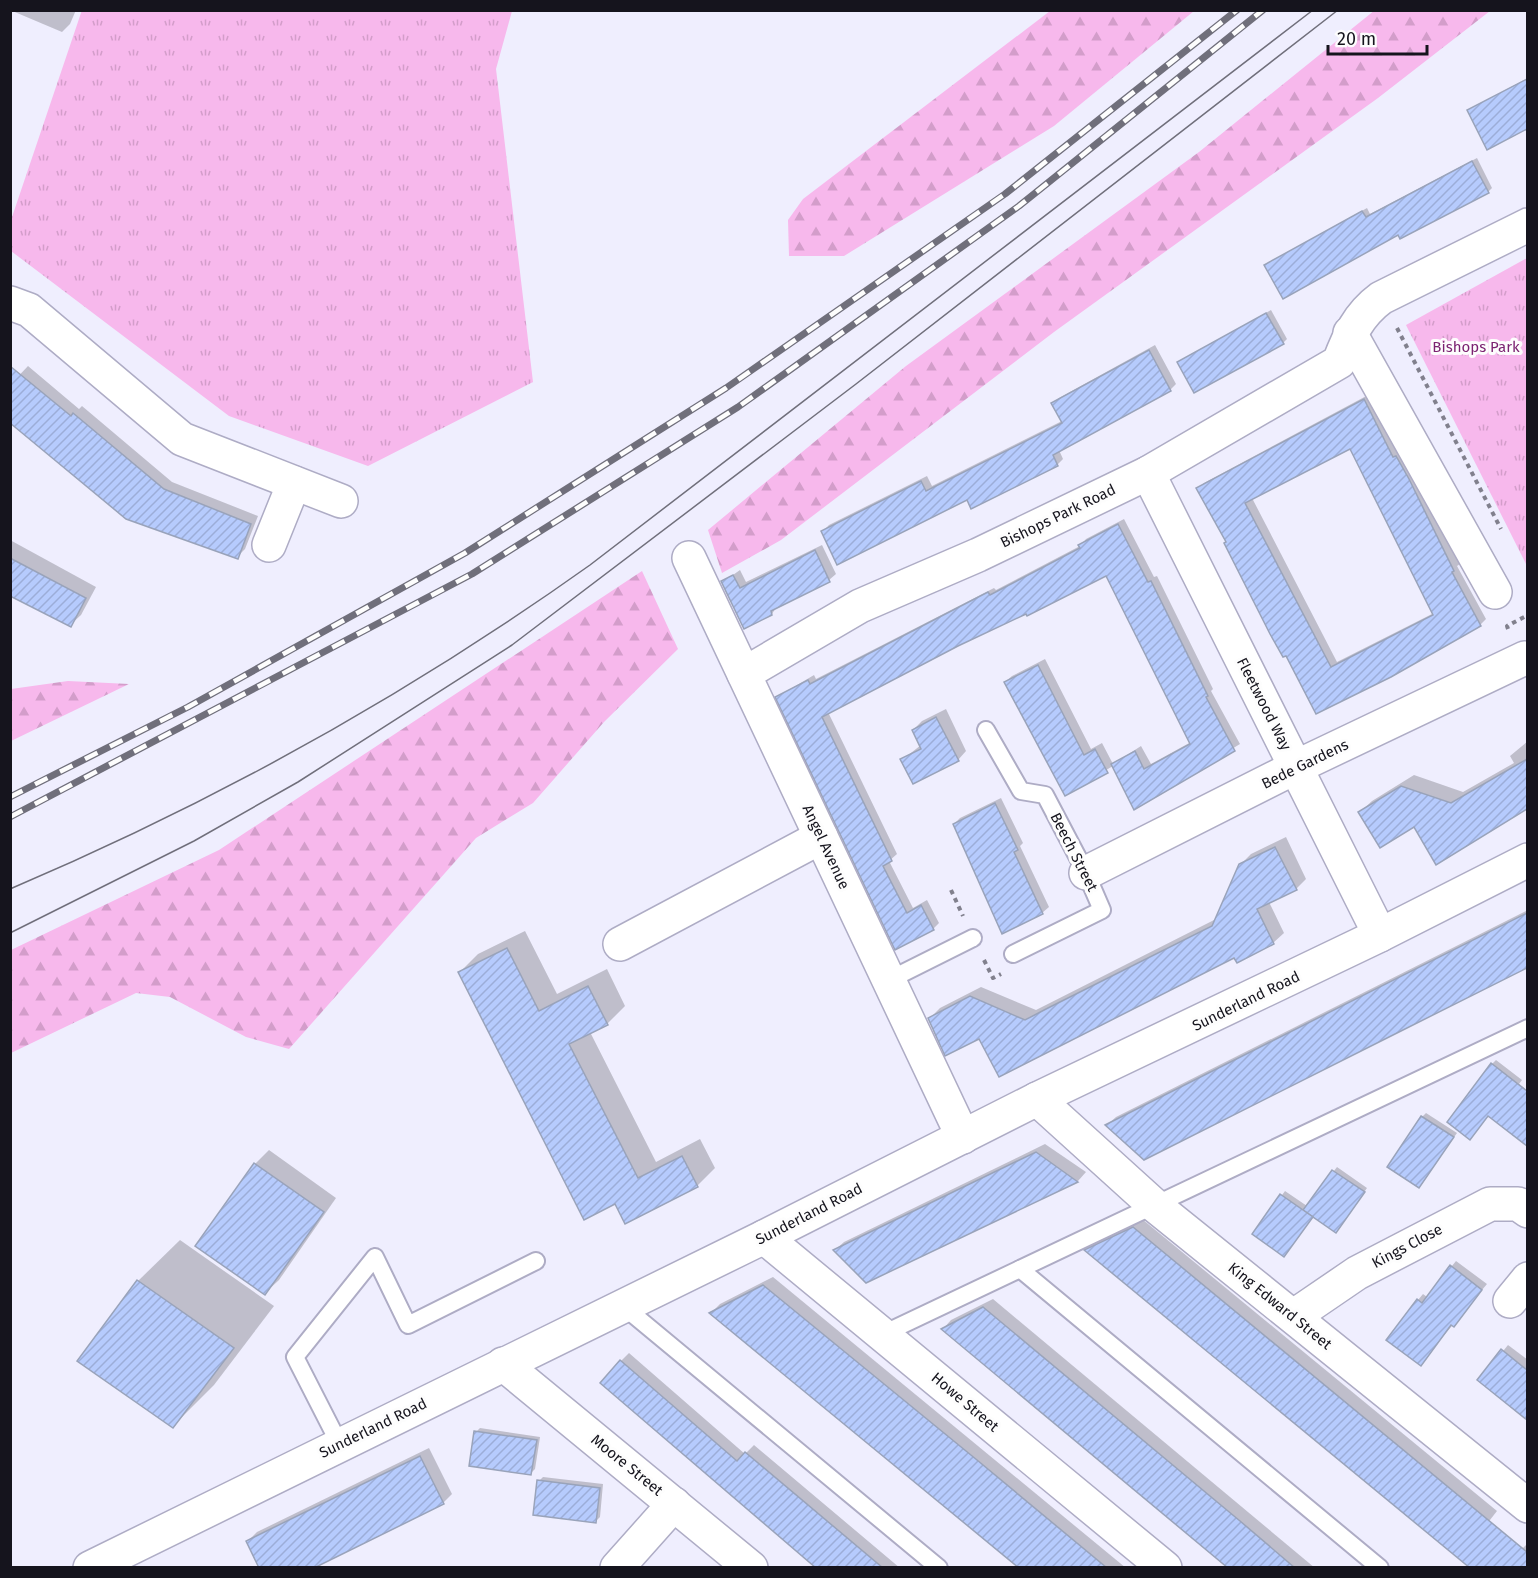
<svg xmlns="http://www.w3.org/2000/svg" width="1538" height="1578" font-family="'Fira Sans',sans-serif">
<style>
.forest{fill:url(#forest-firs)}
.park{fill:url(#park-tufts)}
.shadow{fill:#0003;fill-rule:evenodd}
.building{fill:url(#building-hatch);stroke:#99a3ba;stroke-width:1.5;fill-rule:evenodd}
.lines{fill:none;stroke-linecap:round;stroke-linejoin:round}
.lane-casing{stroke:#aeacc5;stroke-width:20}
.street-casing{stroke:#aeacc5;stroke-width:36}
.secondary-casing{stroke:#aeacc5;stroke-width:36}
.path{stroke:#81808d;stroke-width:4;stroke-dasharray:4.5 4.5;stroke-linecap:butt}
.lane{stroke:#fff;stroke-width:16}
.street{stroke:#fff;stroke-width:33}
.secondary{stroke:#fff;stroke-width:33}
.tram{stroke:#706f7b;stroke-width:1.5}
.rail-casing{stroke:#706f7b;stroke-width:7}
.rail{stroke:#fdfdfd;stroke-width:4.5;stroke-dasharray:14;stroke-linecap:butt}
.labels{text-anchor:middle;stroke-width:6;stroke-linejoin:round;paint-order:stroke}
.park-label{font-size:15px;fill:#7b2271;stroke:#fdfdfd}
.street-label{font-size:15px;fill:#15141d;stroke:#fdfdfd}
</style>
<defs>
<pattern id="forest-firs" width="22" height="20" patternUnits="userSpaceOnUse" patternTransform="scale(1.5)"><rect width="22" height="20" fill="#f7b8ec"/><path d="M5 1l3.5 6h-7zM16 11l3.5 6h-7z" fill="#d39dca"/></pattern>
<pattern id="park-tufts" width="24" height="20" patternUnits="userSpaceOnUse" patternTransform="scale(1.5)"><rect width="24" height="20" fill="#f7b8ec"/><path d="M3 7l-1-3M5 7V3M7 7l1-3M15 17l-1-3M17 17v-4M19 17l1-3" fill="none" stroke="#d39dca"/></pattern>
<pattern id="building-hatch" width="6" height="6" patternUnits="userSpaceOnUse" patternTransform="scale(1.5)"><rect width="6" height="6" fill="#b6cbfd"/><path d="M-1 1l2-2M0 6l6-6M5 7l2-2" fill="none" stroke="#9cadd8"/></pattern>
</defs>
<rect width="100%" height="100%" fill="#efeefe"/>
<g class="forest">
<path d="M1375,10L1490,11L1378,98L1054,332L781,540L722,573L708,530L906,366L1199,152Z"/>
<path d="M1050,11H1194L1054,126L844,256H789L788,220L803,199Z"/>
<path d="M642,571L678,649L604,722L533,803L476,838L289,1049L246,1037L170,997L136,993L11,1053V950L219,850Z"/>
<path d="M68,681L129,684L11,741V689Z"/>
</g>
<g class="park">
<path d="M82,10L512,11L496,69L533,382L368,466L229,416L11,251V220Z"/>
<path d="M1527,258V566L1406,325Z"/>
</g>
<g class="shadow">
<path d="M10,10H76L70,24L62,32Z"/>
<path d="M1528,78V127L1488,148L1468,110Z"/>
<path d="M1477,158L1492,188L1488,192L1266,265L1367,208L1370,214Z"/>
<path d="M1271,310L1287,339L1283,343L1179,362Z"/>
<path d="M1155,345L1176,384L1170,390L1059,450L1063,459L1057,465L967,498L823,531L829,525L927,476L932,486L1062,421L1053,404L1059,398Z"/>
<path d="M28,366L79,409L82,406L172,482L258,516L245,549L237,557L10,385Z"/>
<path d="M1370,394L1414,473L1460,564L1457,566L1486,619L1480,625L1317,712L1198,489L1204,483ZM1351,447L1434,613L1337,662L1252,498Z"/>
<path d="M1124,519L1154,577L1157,576L1213,689L1211,691L1240,744L1135,808L1113,766L1065,794L1005,682L1012,676L1045,659L1091,749L1102,743L1113,764L1141,746L1151,764L1191,742L1106,574L957,645L828,712L897,854L889,861L913,908L927,900L939,923L933,929L896,948L777,697L814,675L816,679L994,588L996,590L1080,546L1086,539Z"/>
<path d="M10,540L96,587L81,615L70,625L10,593Z"/>
<path d="M822,545L836,574L829,580L777,606L772,614L723,582L740,570L746,582Z"/>
<path d="M946,709L966,751L958,760H902L921,745L913,730L922,721Z"/>
<path d="M1528,741V807L1437,863L1414,825L1360,812L1372,801L1414,775L1463,792L1514,763L1510,756Z"/>
<path d="M1001,798L1023,843L1020,846L1049,907L1042,913L1003,932L954,824L960,818Z"/>
<path d="M1286,837L1306,879L1296,889L1269,902L1284,933L1273,943L980,1036L929,1019L940,1008L981,987L1036,1010L1216,919L1240,865L1251,854Z"/>
<path d="M1528,910V966L1144,1158L1107,1125L1116,1117Z"/>
<path d="M525,931L557,994L607,969L625,1006L607,1024L590,1032L656,1162L700,1139L715,1168L697,1186L616,1202L460,972L478,954Z"/>
<path d="M1496,1060L1522,1080L1519,1084L1528,1091V1144L1488,1115L1492,1064Z"/>
<path d="M1426,1113L1457,1133L1419,1186L1422,1117Z"/>
<path d="M1045,1144L1086,1172L1078,1181L1034,1200L835,1250L844,1242Z"/>
<path d="M269,1150L336,1198L279,1280L265,1293L197,1246L255,1164Z"/>
<path d="M1337,1167L1367,1188L1340,1227L1314,1216L1284,1255L1254,1234L1285,1191L1307,1206Z"/>
<path d="M1142,1219L1497,1511L1468,1548L1086,1250L1094,1242Z"/>
<path d="M180,1240L274,1306L214,1385L173,1426L79,1360L138,1281Z"/>
<path d="M1456,1261L1487,1284L1420,1364L1418,1300L1423,1294L1427,1297Z"/>
<path d="M773,1277L1126,1568H1021L711,1313L720,1304Z"/>
<path d="M993,1299L1315,1568H1230L943,1329L951,1320Z"/>
<path d="M1508,1345L1528,1360V1418L1479,1381Z"/>
<path d="M629,1353L745,1454L754,1445L900,1568H819L621,1361Z"/>
<path d="M480,1428L540,1437L535,1469L531,1473L476,1432Z"/>
<path d="M429,1448L452,1494L443,1503L248,1541L257,1532Z"/>
<path d="M543,1477L603,1484L600,1517L596,1521L539,1481Z"/>
<path d="M1528,1543V1568H1506L1523,1548Z"/>
</g>
<g class="building">
<path d="M1527,79V129L1487,150L1467,110Z"/>
<path d="M1472,161L1489,193L1400,239L1398,235L1283,299L1264,265L1362,211L1366,217Z"/>
<path d="M1266,313L1284,344L1194,393L1177,362Z"/>
<path d="M1149,350L1171,391L1053,455L1058,466L971,509L967,500L837,565L821,531L921,481L926,491L1062,423L1051,403Z"/>
<path d="M10,366L71,416L73,413L164,489L251,524L238,559L126,519L10,423Z"/>
<path d="M1364,399L1393,457L1396,456L1409,479L1454,571L1452,572L1481,626L1391,677L1316,714L1286,656L1283,657L1270,634L1224,543L1226,542L1196,488ZM1350,449L1433,615L1331,667L1245,503Z"/>
<path d="M1118,524L1148,582L1151,581L1208,696L1206,697L1235,751L1134,810L1111,764L1135,751L1144,769L1190,744L1106,576L1027,616L1026,614L958,646L822,717L892,861L883,866L907,913L921,905L934,930L895,950L775,697L808,680L810,684L988,592L990,595L1080,548L1078,545Z"/>
<path d="M815,550L830,582L771,611L772,615L744,629L721,581L733,575L740,588Z"/>
<path d="M10,558L86,598L71,627L10,596Z"/>
<path d="M1038,665L1084,755L1095,749L1108,773L1065,796L1004,682Z"/>
<path d="M936,717L959,761L913,784L900,759L921,749L912,730Z"/>
<path d="M1527,759V809L1436,865L1414,827L1380,848L1358,812L1401,786L1451,803Z"/>
<path d="M995,803L1018,850L1014,852L1043,914L1002,934L953,824Z"/>
<path d="M1275,847L1297,890L1257,909L1274,944L1237,963L1234,958L999,1077L979,1039L945,1056L928,1018L970,996L1025,1020L1048,1008L1212,926L1239,864Z"/>
<path d="M1527,913V968L1397,1033L1144,1160L1105,1125Z"/>
<path d="M507,948L539,1011L588,986L608,1025L569,1044L638,1178L682,1156L698,1187L625,1224L615,1204L584,1220L458,972Z"/>
<path d="M1491,1063L1527,1091V1146L1488,1116L1470,1140L1447,1122Z"/>
<path d="M1421,1116L1454,1137L1419,1188L1387,1167Z"/>
<path d="M1036,1152L1078,1182L866,1283L833,1250Z"/>
<path d="M254,1163L324,1212L265,1295L195,1246Z"/>
<path d="M1332,1170L1365,1192L1336,1233L1303,1210Z"/>
<path d="M1280,1194L1313,1217L1284,1257L1252,1234Z"/>
<path d="M1133,1227L1527,1552V1568H1470L1084,1250Z"/>
<path d="M1450,1265L1482,1290L1454,1327L1451,1325L1421,1366L1386,1340L1417,1299L1422,1303Z"/>
<path d="M137,1280L234,1348L173,1428L77,1361Z"/>
<path d="M763,1285L977,1460L1107,1568H1019L709,1313Z"/>
<path d="M983,1307L1240,1521L1295,1568H1228L941,1329Z"/>
<path d="M1501,1349L1527,1370V1420L1477,1380Z"/>
<path d="M620,1360L737,1461L745,1452L883,1568H816L600,1383Z"/>
<path d="M474,1431L537,1440L531,1475L469,1466Z"/>
<path d="M420,1456L444,1504L314,1568H259L246,1541Z"/>
<path d="M537,1480L600,1488L596,1523L533,1515Z"/>
</g>
<g class="lines">
<defs>
<g id="lane">
<path d="M986,730L1021,791L1045,795L1086,873L1102,910L1013,954"/>
<path d="M889,980L973,938"/>
<path d="M1020,1269L1380,1568"/>
<path d="M623,1306L939,1568"/>
<path d="M883,1334L1528,1028"/>
<path d="M339,1443L295,1357L375,1257L408,1325L536,1261"/>
</g>
<g id="street">
<path d="M10,303L29,310L182,439L341,501"/>
<path d="M1350,333L1495,592"/>
<path d="M1148,473L1380,935"/>
<path d="M269,545L294,483"/>
<path d="M689,558L963,1137"/>
<path d="M744,674L860,606L978,555L1148,473L1339,362C1349,336 1358,315 1381,298L1528,225"/>
<path d="M1086,873L1296,767L1525,658"/>
<path d="M620,944L821,837"/>
<path d="M1037,1099L1154,1205L1528,1506"/>
<path d="M764,1237L1165,1568"/>
<path d="M1510,1301L1528,1279"/>
<path d="M1294,1316L1357,1273L1490,1204H1518L1528,1211"/>
<path d="M503,1364L751,1568"/>
<path d="M617,1568L674,1504"/>
</g>
<path id="secondary" d="M90,1568L764,1237L1037,1099L1380,935L1528,860"/>
</defs>
<use href="#lane" class="lane-casing"/>
<use href="#street" class="street-casing"/>
<use href="#secondary" class="secondary-casing"/>
<g class="path">
<path d="M1397,328L1501,529"/>
<path d="M1508,629L1507,626L1528,615"/>
<path d="M951,890L963,916"/>
<path d="M984,960L993,978L1001,974"/>
</g>
<use href="#lane" class="lane"/>
<use href="#street" class="street"/>
<use href="#secondary" class="secondary"/>
<g class="tram">
<path d="M10,889C215,802 409,694 590,565L1313,10"/>
<path d="M10,933L194,841L298,782L512,645L856,384L1338,10"/>
</g>
<defs>
<g id="rail">
<path d="M10,797L188,707L465,553L726,388L1005,194L1237,10"/>
<path d="M10,817L472,574L738,407L1019,206L1263,10"/>
</g>
</defs>
<use href="#rail" class="rail-casing"/>
<use href="#rail" class="rail"/>
</g>
<g class="labels">
<g class="park-label">
<text x="1476" y="352">Bishops Park</text>
</g>
<g class="street-label">
<text transform="translate(1058 516) rotate(-26)" y="5">Bishops Park Road</text>
<text transform="translate(1264 704) rotate(63)" y="5">Fleetwood Way</text>
<text transform="translate(1305 764) rotate(-26)" y="5">Bede Gardens</text>
<text transform="translate(826 847) rotate(65)" y="5">Angel Avenue</text>
<text transform="translate(1074 852) rotate(63)" y="5">Beech Street</text>
<text transform="translate(1246 1001) rotate(-26)" y="5">Sunderland Road</text>
<text transform="translate(809 1214) rotate(-27)" y="5">Sunderland Road</text>
<text transform="translate(1407 1246) rotate(-28)" y="5">Kings Close</text>
<text transform="translate(1280 1306) rotate(39)" y="5">King Edward Street</text>
<text transform="translate(965 1402) rotate(40)" y="5">Howe Street</text>
<text transform="translate(373 1428) rotate(-26)" y="5">Sunderland Road</text>
<text transform="translate(627 1465) rotate(39)" y="5">Moore Street</text>
</g>
</g>
<rect width="1538" height="1578" fill="none" stroke="#15141d" stroke-width="24"/>
<path d="M1328 45v9h99v-9" fill="none" stroke="#15141d" stroke-width="3"/>
<text x="1337" y="45" font-size="18" fill="#15141d" stroke="#fdfdfd" stroke-width="4.5" paint-order="stroke">20 m</text>
</svg>
